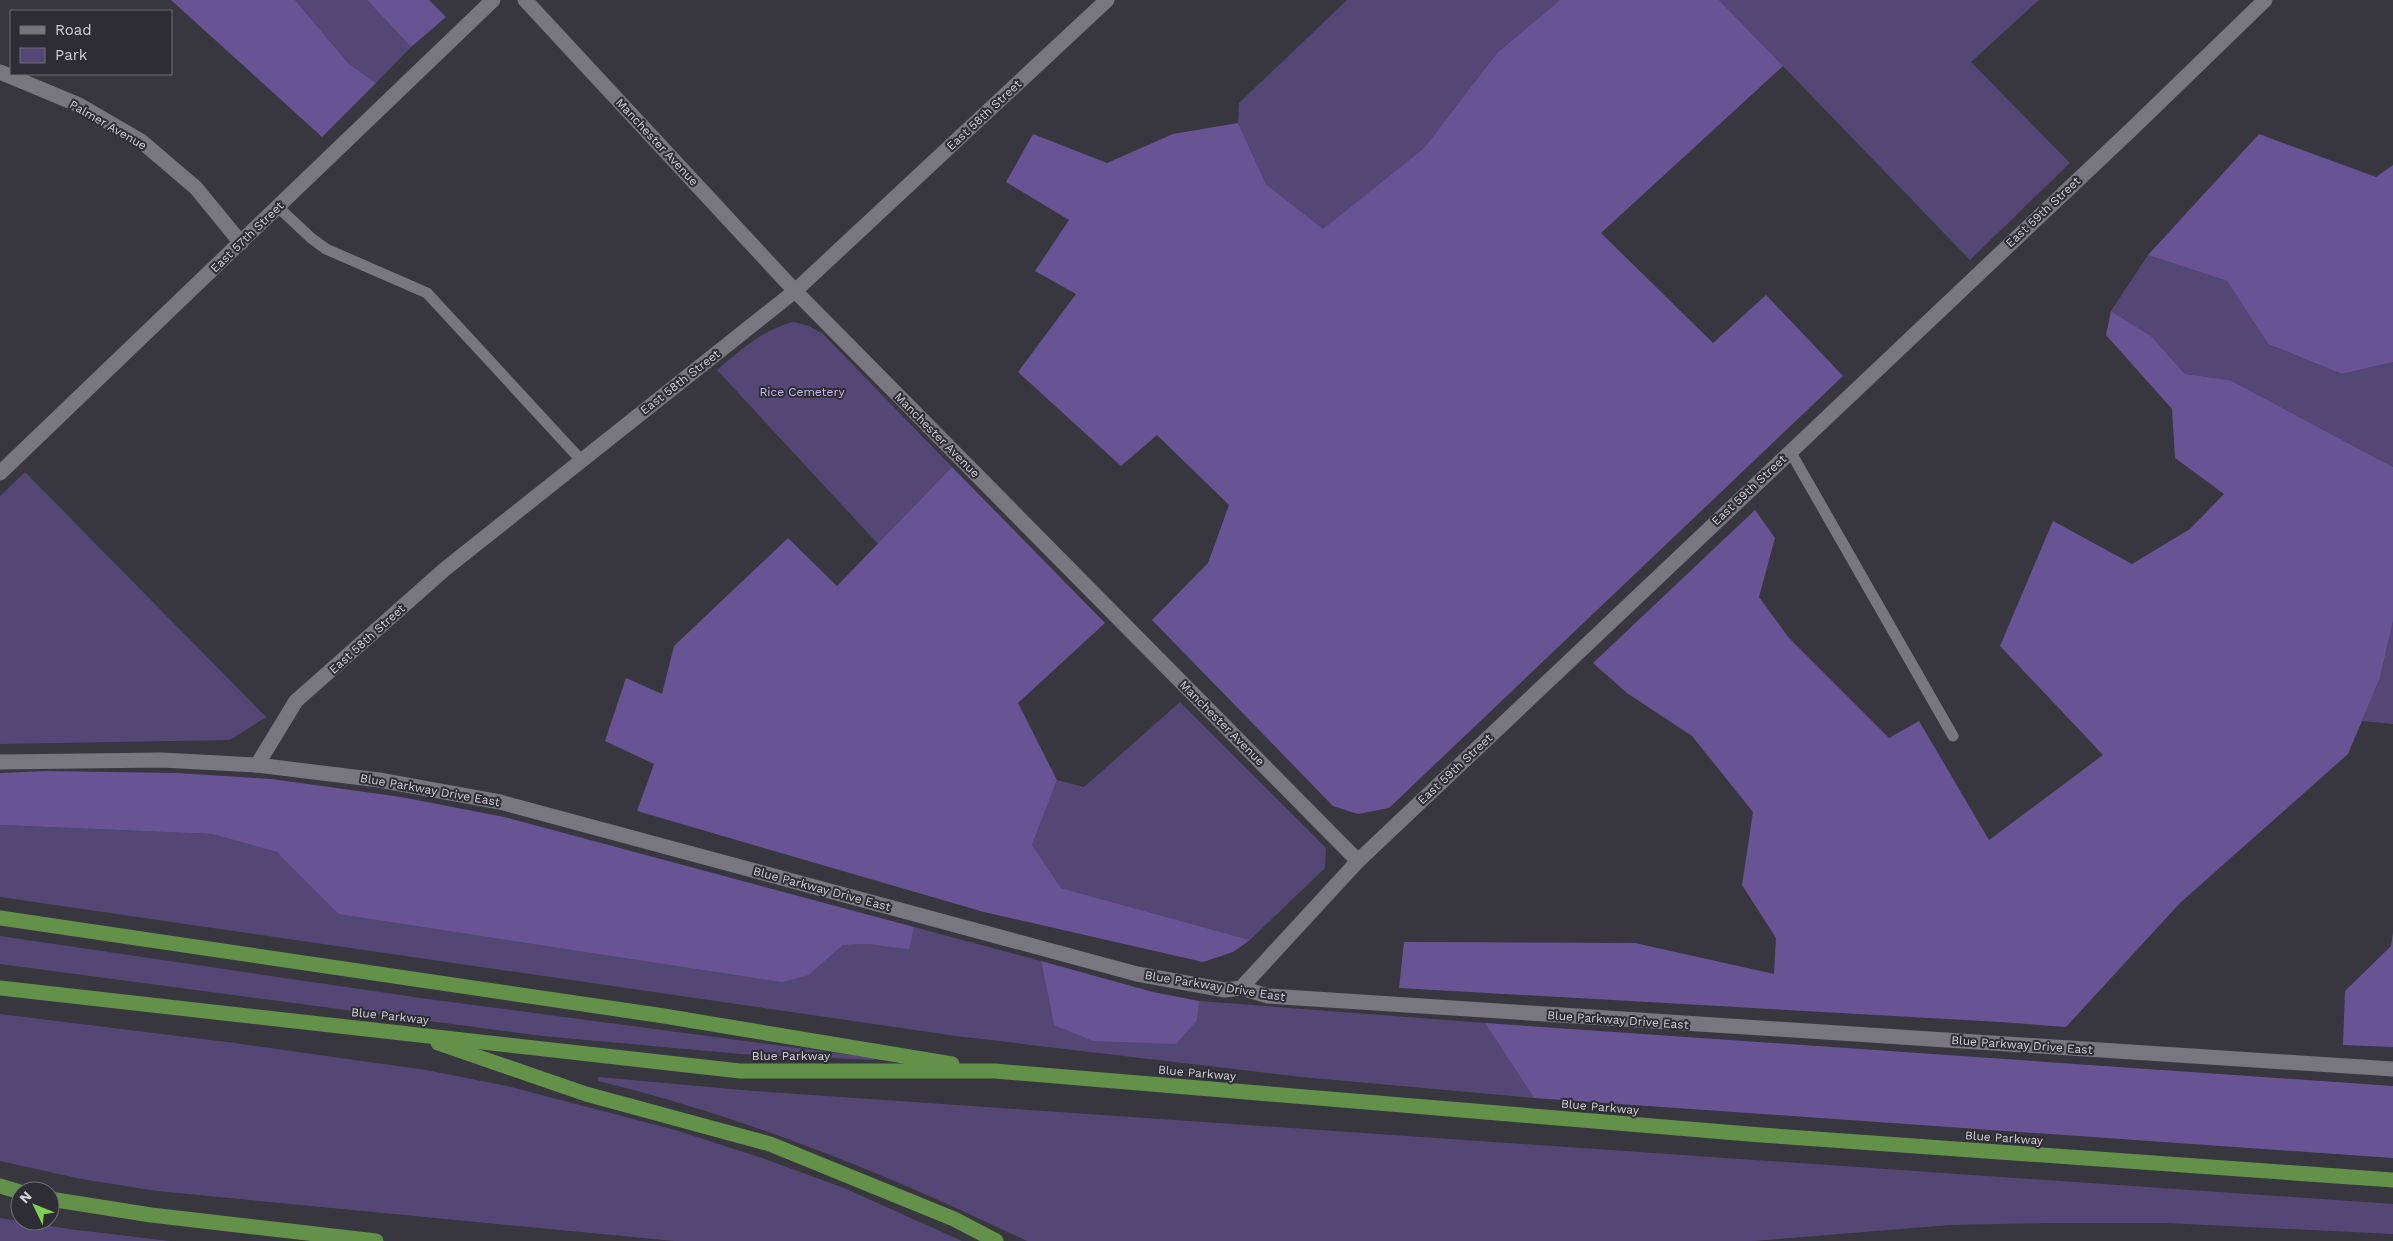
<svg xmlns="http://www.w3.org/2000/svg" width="2393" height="1241" font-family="'Work Sans',sans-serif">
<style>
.green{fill:#554775}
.forest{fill:#685495}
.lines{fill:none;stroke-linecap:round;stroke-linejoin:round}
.lane{stroke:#78767f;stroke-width:11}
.street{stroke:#78767f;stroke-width:15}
.highway{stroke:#63914a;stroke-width:15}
.labels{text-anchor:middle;stroke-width:4;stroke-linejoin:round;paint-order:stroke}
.street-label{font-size:12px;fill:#d3d1d7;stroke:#2e2c34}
.park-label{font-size:12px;fill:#cabbf4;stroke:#2e2c34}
</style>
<rect width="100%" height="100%" fill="#38363e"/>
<g class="green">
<path d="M295,0H367L411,47L376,83L349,64Z"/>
<path d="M1347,0H1560L1497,53L1424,148L1323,229L1266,184L1238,123L1239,103Z"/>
<path d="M1719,0H2039L1971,62L2070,163L1970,260Z"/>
<path d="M2148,255L2227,281L2268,344L2342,374L2393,362V467L2230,380L2185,374L2151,336L2111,311Z"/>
<path d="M794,322L809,326L823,334L952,467L878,544L717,370C741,350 763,329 794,322Z"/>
<path d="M25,472L266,717L230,740L0,744V496Z"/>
<path d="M2393,621V724L2362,721L2380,678Z"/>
<path d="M1180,702L1326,848L1325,868L1250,940L1061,888L1032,845L1057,780L1084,787Z"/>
<path d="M0,825L212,834L277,852L301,873L809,975L843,945L867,944L908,948L914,927L1041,961L1054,1025L1196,1020L1199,1001L1485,1023L1534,1098L1301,1077L956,1036L0,897Z"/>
<path d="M0,936L428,999L874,1058V1060L741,1054L542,1036L0,964Z"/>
<path d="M0,1014L235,1043L426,1070L507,1086L675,1130L762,1158L844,1188L962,1241H674L157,1191L81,1179L0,1161Z"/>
<path d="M598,1077L754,1091L2393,1204V1234L2165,1223H2051L1950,1225L1754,1241H1027C889,1175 747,1117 598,1081Z"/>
<path d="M0,1218L69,1229L170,1241H0Z"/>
</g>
<g class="forest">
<path d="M171,0H295L349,64L376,83L322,137Z"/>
<path d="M367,0H429L446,17L411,47Z"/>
<path d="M1560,0H1719L1783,66L1601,233L1713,343L1766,295L1843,376L1389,808L1358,814L1333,806L1152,620L1208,563L1229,505L1157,435L1121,466L1018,372L1076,294L1035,271L1069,220L1006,182L1033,134L1107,163L1173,134L1238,123L1266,184L1323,229L1424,148L1497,53Z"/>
<path d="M2259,134L2376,177L2393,165V362L2342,374L2268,344L2227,281L2148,255Z"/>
<path d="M2111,311L2151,336L2185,374L2230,380L2393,467V621L2380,678L2348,754L2180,903L2066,1027L2000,1022L1399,988L1404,942L1635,943L1774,974L1776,938L1742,885L1753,812L1692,736L1627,693L1593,663L1755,510L1775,538L1759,597L1789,638L1889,738L1919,721L1989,840L2103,755L2000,646L2053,521L2132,564L2190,529L2224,494L2175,458L2172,409L2106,335Z"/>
<path d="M952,467L1105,623L1018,703L1057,780L1032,845L1061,888L1250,940L1233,952L1203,962L984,912L637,811L654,764L605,741L626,678L662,694L674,646L788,538L837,586Z"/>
<path d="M46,771L176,773L272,779L401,797L504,817L914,927L909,949L867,944L843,945L809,975L782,982L339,914L277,852L212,834L0,825V773Z"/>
<path d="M2393,932V1047L2343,1045L2345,991L2391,946Z"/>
<path d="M1041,961L1153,992L1199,1001L1197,1020L1176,1044L1093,1041L1054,1025Z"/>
<path d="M1485,1023L2393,1086V1158L1534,1098Z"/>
</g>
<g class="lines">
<g class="lane">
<path d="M278,207L311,238L326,249L427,293L582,461"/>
<path d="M1790,451L1953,736"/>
</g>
<g class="street">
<path d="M525,0L795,291L1358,861"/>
<path d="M0,72L79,105L141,141L196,188L241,243"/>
<path d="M0,473L493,0"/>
<path d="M0,762L162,760L257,765L379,780L500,802L1137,974L1225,990L1241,988L1268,996L2393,1069"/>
<path d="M257,765L296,701L445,569L795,291L1107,0"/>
<path d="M1241,988L1358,861L2135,126L2265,0"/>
</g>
<g class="highway">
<path d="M0,918L664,1016L952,1064"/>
<path d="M0,988L740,1071H995L1761,1135L2393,1180"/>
<path d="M438,1043L586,1094L770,1144L954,1219L996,1241"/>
<path d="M0,1186L20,1192"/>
<path d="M50,1199L151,1215L376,1241"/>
</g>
</g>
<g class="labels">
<g class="street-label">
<text transform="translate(984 115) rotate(-43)" y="4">East 58th Street</text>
<text transform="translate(108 125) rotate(30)" y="4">Palmer Avenue</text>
<text transform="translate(657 142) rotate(47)" y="4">Manchester Avenue</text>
<text transform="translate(2043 212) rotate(-43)" y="4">East 59th Street</text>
<text transform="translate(247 237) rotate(-44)" y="4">East 57th Street</text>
<text transform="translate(680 382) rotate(-38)" y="4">East 58th Street</text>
<text transform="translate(937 435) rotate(45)" y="4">Manchester Avenue</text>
<text transform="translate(1749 490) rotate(-43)" y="4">East 59th Street</text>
<text transform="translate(367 639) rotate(-42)" y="4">East 58th Street</text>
<text transform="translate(1222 723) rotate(45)" y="4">Manchester Avenue</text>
<text transform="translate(1455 769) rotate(-43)" y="4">East 59th Street</text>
<text transform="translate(430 790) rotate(10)" y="4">Blue Parkway Drive East</text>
<text transform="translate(822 889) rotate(15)" y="4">Blue Parkway Drive East</text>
<text transform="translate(1215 986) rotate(9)" y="4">Blue Parkway Drive East</text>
<text transform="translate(390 1016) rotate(6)" y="4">Blue Parkway</text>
<text transform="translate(1618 1020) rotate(4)" y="4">Blue Parkway Drive East</text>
<text transform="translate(2022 1045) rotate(4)" y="4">Blue Parkway Drive East</text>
<text x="791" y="1060">Blue Parkway</text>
<text transform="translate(1197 1073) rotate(5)" y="4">Blue Parkway</text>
<text transform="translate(1600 1107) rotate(5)" y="4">Blue Parkway</text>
<text transform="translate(2004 1138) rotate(4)" y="4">Blue Parkway</text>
</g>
<g class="park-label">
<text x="802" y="396">Rice Cemetery</text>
</g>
</g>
<rect x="10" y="10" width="162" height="65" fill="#2e2c34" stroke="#706e75"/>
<rect x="20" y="26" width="25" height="8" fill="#78767f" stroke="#706e75"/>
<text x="55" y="35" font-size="15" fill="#d3d1d7">Road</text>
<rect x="20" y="48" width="25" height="15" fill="#554775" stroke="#706e75"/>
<text x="55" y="60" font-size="15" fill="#d3d1d7">Park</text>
<g transform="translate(35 1206) rotate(313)"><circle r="24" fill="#2e2c34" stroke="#706e75"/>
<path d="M0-4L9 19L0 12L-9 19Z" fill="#80d051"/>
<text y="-8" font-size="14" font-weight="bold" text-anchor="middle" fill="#d3d1d7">N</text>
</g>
</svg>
